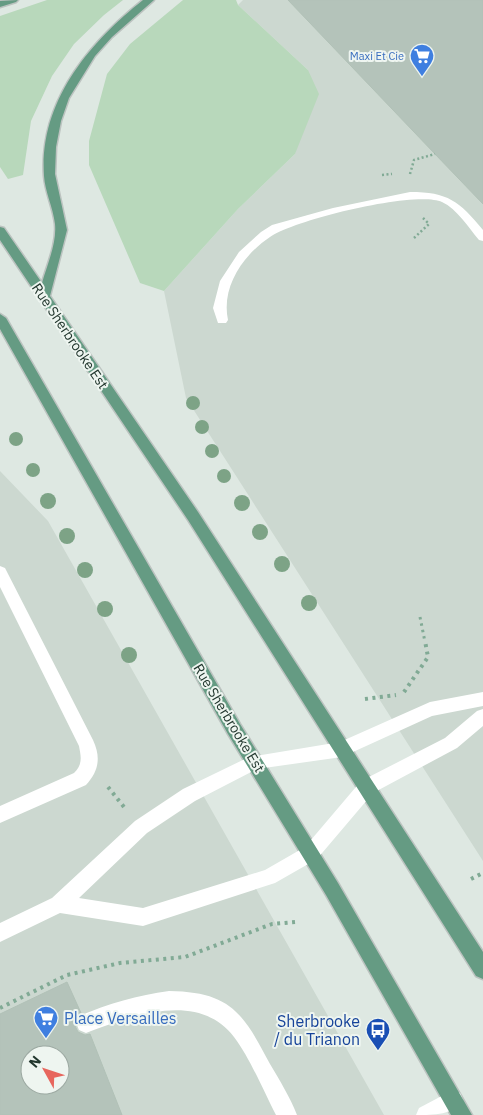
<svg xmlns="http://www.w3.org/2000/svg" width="483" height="1115" font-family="'IBM Plex Sans',sans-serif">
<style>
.built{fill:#ccd8d0;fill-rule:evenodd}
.green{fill:#b8d8bb}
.building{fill:#b4c3ba;stroke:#b1c1b7;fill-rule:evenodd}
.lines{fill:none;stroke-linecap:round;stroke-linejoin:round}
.major-casing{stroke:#bcc3c0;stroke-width:3}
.path-far2{stroke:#81aa95;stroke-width:2.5;stroke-dasharray:2 2.5;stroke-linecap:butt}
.path-far1{stroke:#81aa95;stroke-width:3;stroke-dasharray:2.5 4;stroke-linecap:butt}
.path{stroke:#81aa95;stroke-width:4;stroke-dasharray:3 4.5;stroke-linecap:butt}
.minor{fill:#fff;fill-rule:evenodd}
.major{fill:#659b83;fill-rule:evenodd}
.tree{fill:#7da386}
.labels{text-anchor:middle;stroke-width:4;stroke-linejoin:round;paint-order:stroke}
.far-shop-label{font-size:11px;fill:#366cbe;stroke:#eef5f0;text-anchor:end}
.street-label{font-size:14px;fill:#21362d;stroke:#eef5f0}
.near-shop-label{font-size:16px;fill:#366cbe;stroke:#eef5f0;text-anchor:start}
.near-transit-label{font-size:16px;fill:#164399;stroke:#eef5f0;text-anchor:end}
</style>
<rect width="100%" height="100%" fill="#dee8e2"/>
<g class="built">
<path d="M243,0H483V861L186,398L164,291L238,209L295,154L308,70L238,5Z"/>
<path d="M0,471L48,521L384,1115H0ZM30,1055H60V1085H30Z"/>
</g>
<g class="green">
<path d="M47,0H123L104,15L74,44L52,76L31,121L23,175L8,179L0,167V16Z"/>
<path d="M183,0H236L238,5L308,70L319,94L295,154L238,209L164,291L140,283L89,165V141L107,74L130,44Z"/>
</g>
<g class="building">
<path d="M288,0H483V204L435,154Z"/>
<path d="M67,982L81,1013L77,1015L74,1024L78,1032L85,1035L90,1034L122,1115H0V1014ZM30,1055H60V1085H30Z"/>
</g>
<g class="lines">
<defs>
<g id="major">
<path d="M18,0L16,2L0,7V1Z"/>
<path d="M143,0H154L112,37L95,56L69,98L61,121L56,147L55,174L67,230L50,296L198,512L483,952V979L476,976L188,520L0,240V227L4,228L42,283C47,265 57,243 55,224C53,207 45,192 44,176C39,102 89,43 143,0Z"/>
<path d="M0,314L6,318L240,724L338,883L472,1115H451L326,895L228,734L0,329Z"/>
</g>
</defs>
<use href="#major" class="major-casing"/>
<g class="path-far2">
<path d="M410,174L414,160L435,154"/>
<path d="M382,175L392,174"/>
<path d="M414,238L429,224L423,218"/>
</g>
<path class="path-far1" d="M420,617L425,642"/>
<g class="path">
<path d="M404,692L428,657L425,641"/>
<path d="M365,699L396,695"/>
<path d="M108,787L124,807"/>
<path d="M471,879L483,873"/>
<path d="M0,1008L67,975L120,963L185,957L272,924L295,922"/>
</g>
<g class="minor">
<path d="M410,192C448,192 459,201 483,230V241L479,240C468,227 457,209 442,202C415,190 294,220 270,237C243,255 221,287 228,320L226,323H218L213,308L220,281L239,252L261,232L272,225L333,208Z"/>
<path d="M0,566L5,568L93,740C101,757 99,771 86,785L0,823V806L74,773C83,764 81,757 79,746L0,587Z"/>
<path d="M483,692V706L432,716L342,757L257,769L195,801L147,833L79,898L143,908L265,870L305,847L361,781L445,738L477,711L483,709V726L457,748L373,793L317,859L275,883L143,926L60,913L0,942V923L52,898L135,821L183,789L249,757L340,742L430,702Z"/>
<path d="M169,991C231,992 243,1013 270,1064C280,1081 290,1097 297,1115H276C264,1092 250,1058 234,1037C198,990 132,1016 86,1033L79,1030L76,1023L79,1016C108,1004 138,995 169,991Z"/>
<path d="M453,1090L460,1093L463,1100C455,1115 433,1115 416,1115L419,1108Z"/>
</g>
<use href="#major" class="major"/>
</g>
<g class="tree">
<circle cx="193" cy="403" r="7"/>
<circle cx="202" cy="427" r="7"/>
<circle cx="16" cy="439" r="7"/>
<circle cx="212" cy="451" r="7"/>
<circle cx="33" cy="470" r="7"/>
<circle cx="224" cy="476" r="7"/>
<circle cx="48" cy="501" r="8"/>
<circle cx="242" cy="503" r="8"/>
<circle cx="260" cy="532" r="8"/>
<circle cx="67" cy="536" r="8"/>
<circle cx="282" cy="564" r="8"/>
<circle cx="85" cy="570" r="8"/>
<circle cx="309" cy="603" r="8"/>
<circle cx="105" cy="609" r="8"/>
<circle cx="129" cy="655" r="8"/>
</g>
<defs>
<symbol id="supermarket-pin" viewBox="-11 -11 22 30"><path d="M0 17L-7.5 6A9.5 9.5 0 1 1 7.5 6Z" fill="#3f7fe0" stroke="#eef5f0"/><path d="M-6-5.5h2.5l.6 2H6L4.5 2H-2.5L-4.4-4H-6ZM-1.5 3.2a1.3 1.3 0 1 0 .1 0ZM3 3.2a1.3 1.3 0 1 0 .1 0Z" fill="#fff"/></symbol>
<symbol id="bus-pin" viewBox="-11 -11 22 30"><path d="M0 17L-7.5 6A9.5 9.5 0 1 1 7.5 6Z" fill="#1a4fb4" stroke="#eef5f0"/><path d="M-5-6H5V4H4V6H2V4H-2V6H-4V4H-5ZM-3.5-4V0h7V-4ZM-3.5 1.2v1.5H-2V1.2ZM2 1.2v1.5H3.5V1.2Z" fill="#fff"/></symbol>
</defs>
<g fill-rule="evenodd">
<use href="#supermarket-pin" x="408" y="42" width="28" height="38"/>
<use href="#supermarket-pin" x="32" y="1004" width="28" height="38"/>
<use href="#bus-pin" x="364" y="1016" width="28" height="38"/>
</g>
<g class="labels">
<g class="far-shop-label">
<text x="404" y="60">Maxi Et Cie</text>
</g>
<g class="street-label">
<text transform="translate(70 336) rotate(56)" y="5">Rue Sherbrooke Est</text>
<text transform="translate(229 718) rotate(59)" y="5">Rue Sherbrooke Est</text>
</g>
<g class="near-shop-label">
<text x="64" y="1024">Place Versailles</text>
</g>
<g class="near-transit-label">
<text x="360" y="1027">Sherbrooke<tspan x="360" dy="18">/ du Trianon</tspan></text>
</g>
</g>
<g transform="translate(45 1070) rotate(310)"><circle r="24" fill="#eef5f0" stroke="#9ca9a2"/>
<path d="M0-4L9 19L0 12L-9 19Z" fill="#e7665d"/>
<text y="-8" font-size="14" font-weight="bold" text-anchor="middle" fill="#21362d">N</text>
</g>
</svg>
